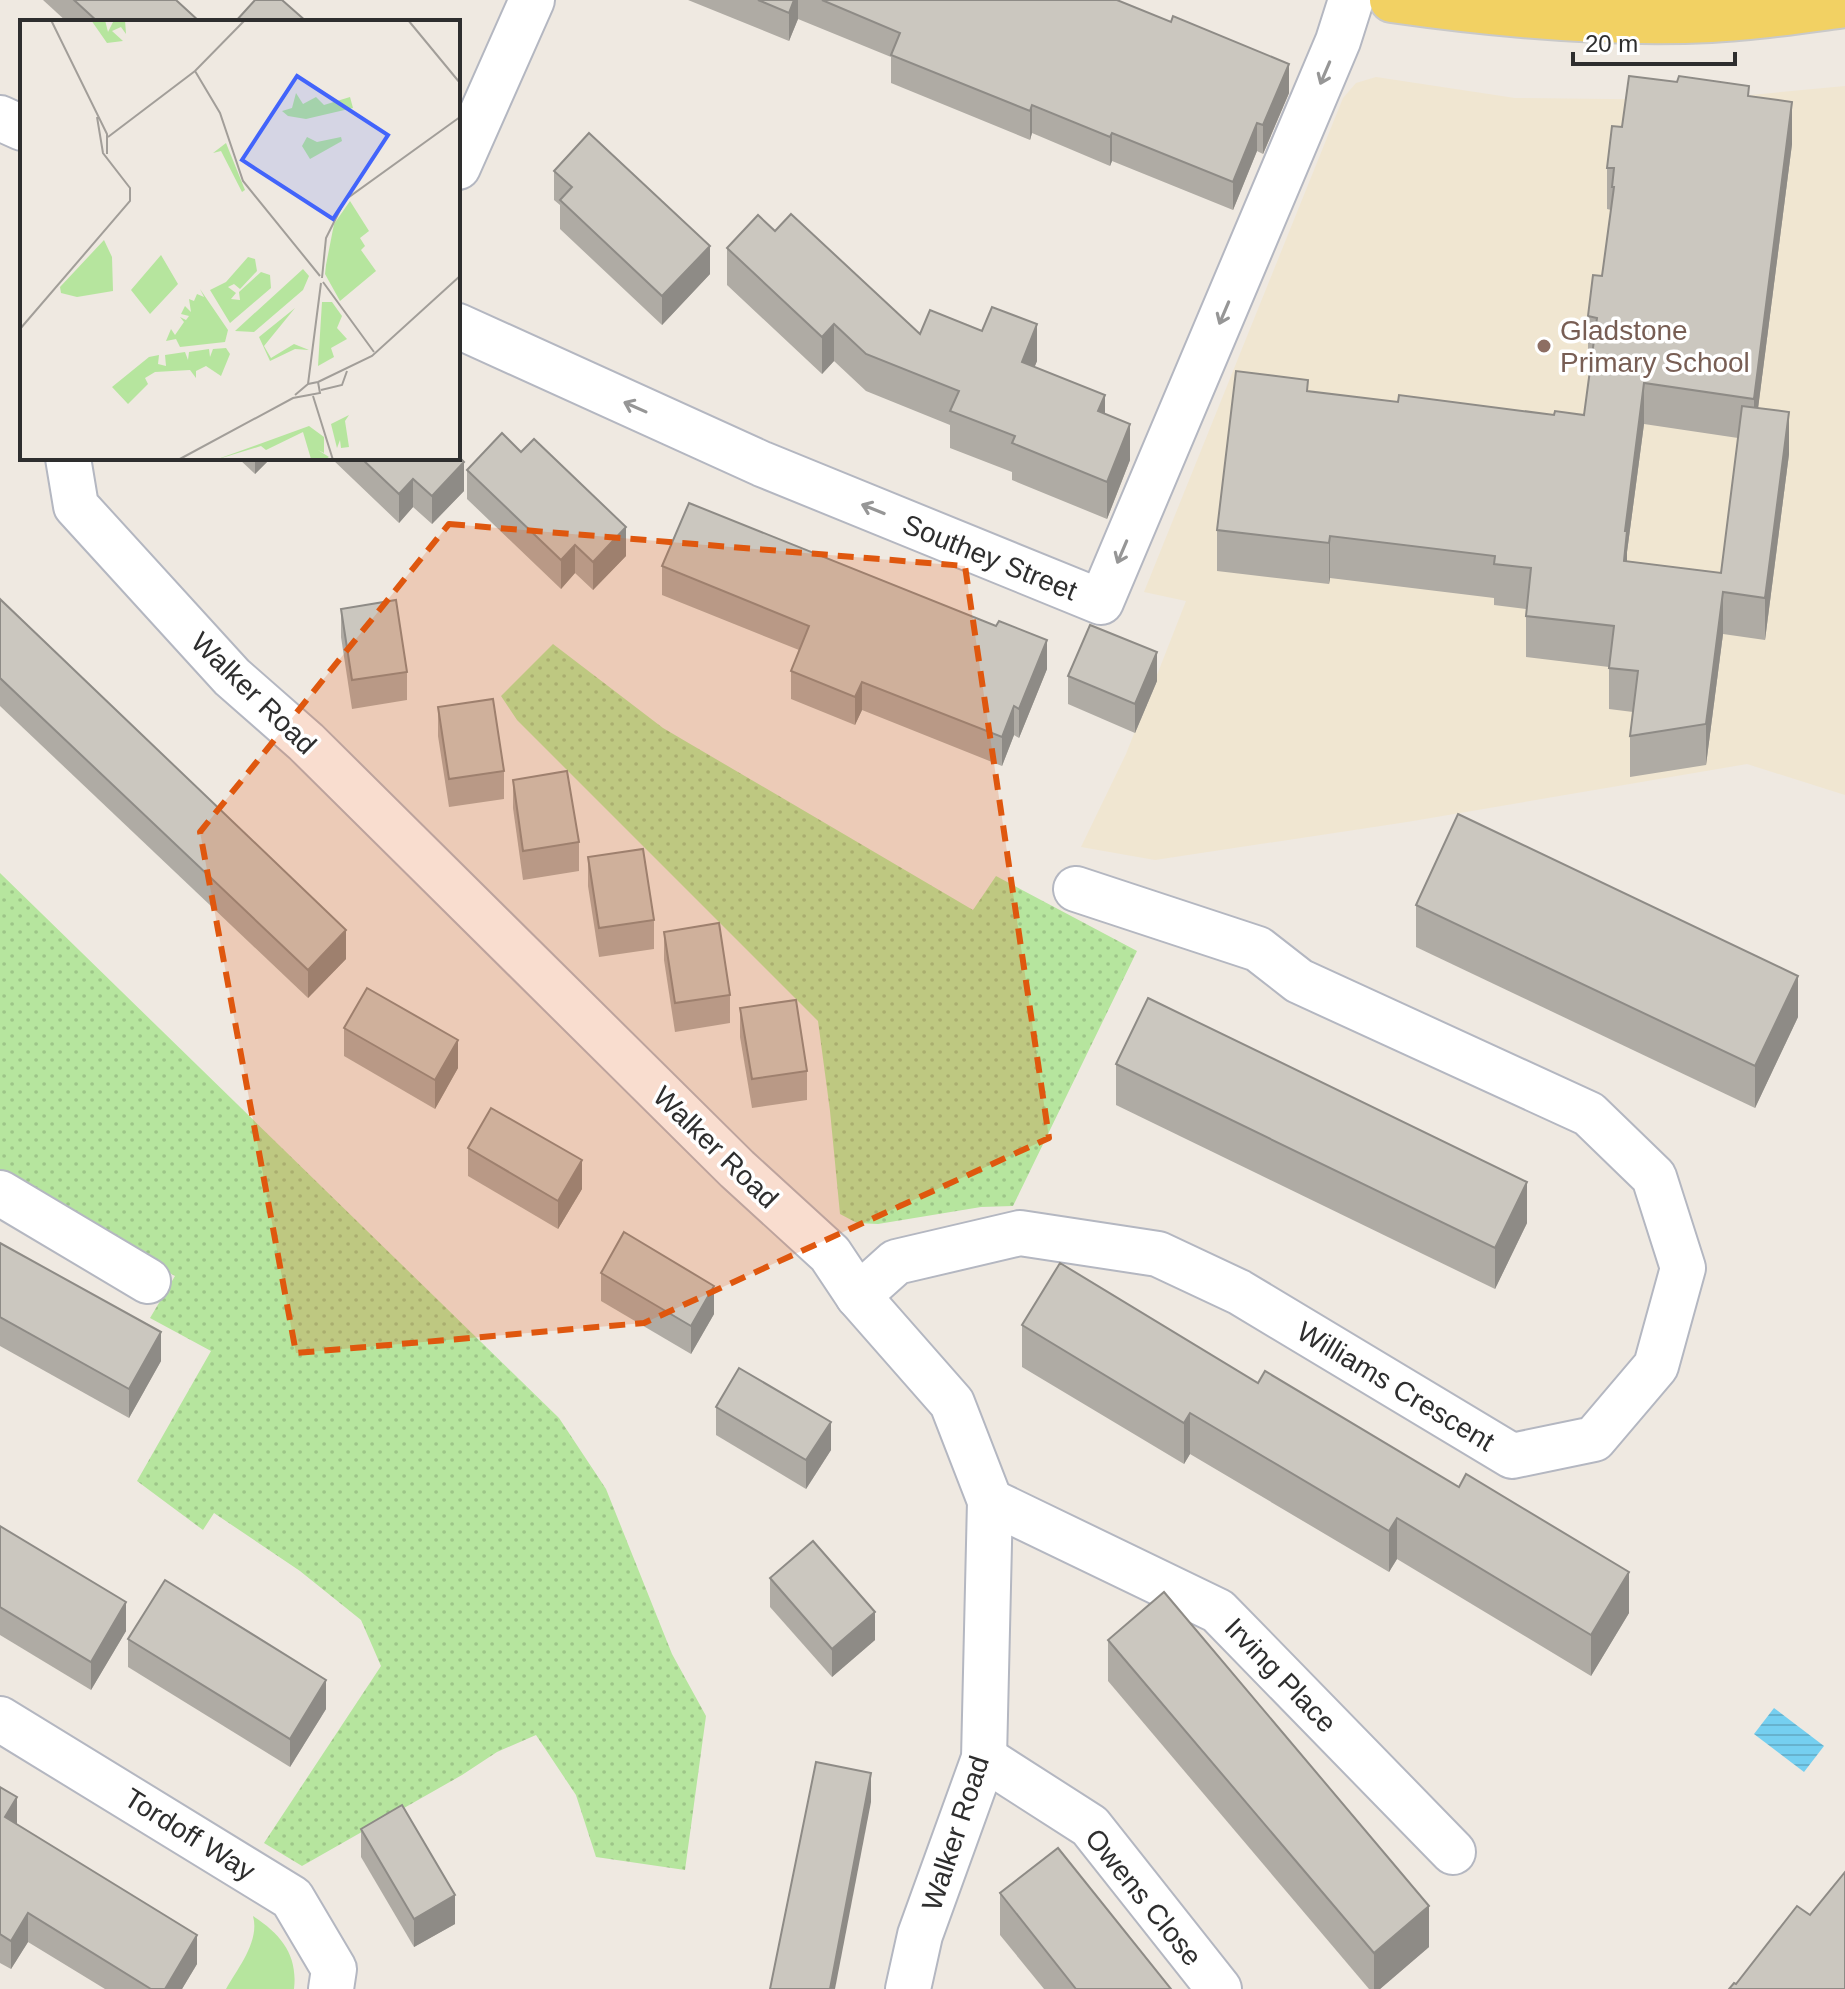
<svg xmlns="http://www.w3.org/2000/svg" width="1845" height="1989" font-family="Arial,sans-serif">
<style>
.education{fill:#f0e6d1}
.grass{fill:#b6e59e}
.park{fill:url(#park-dots)}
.water{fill:url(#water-rules)}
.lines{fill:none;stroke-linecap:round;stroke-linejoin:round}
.minor-casing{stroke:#b4b7c1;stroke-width:48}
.primary-casing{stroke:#c9c9c9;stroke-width:48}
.minor{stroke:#fff;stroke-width:44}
.primary{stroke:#f2d163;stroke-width:44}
.wall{fill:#afaba4;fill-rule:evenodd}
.shaded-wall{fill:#8e8b86}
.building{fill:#cbc7bf;stroke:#8e8b86;stroke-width:2}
.oneway{stroke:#969696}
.marked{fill:#df570e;fill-opacity:0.2;stroke:#df570e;stroke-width:6;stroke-dasharray:16 10;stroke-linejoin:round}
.education-dot{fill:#8d6e63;stroke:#fff;stroke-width:3}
.labels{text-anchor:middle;stroke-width:7;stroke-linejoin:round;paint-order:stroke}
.education-label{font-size:28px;fill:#785e54;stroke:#fff;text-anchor:start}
.street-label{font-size:28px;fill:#2e2e2e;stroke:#fff}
.inset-road{fill:none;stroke:#a29e99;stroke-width:2}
.view{fill:#4264fb;fill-opacity:0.15;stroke:#4264fb;stroke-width:4}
.inset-edge{fill:none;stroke:#2e2e2e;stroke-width:4}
</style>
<defs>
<pattern id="park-dots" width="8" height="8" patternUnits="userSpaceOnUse" patternTransform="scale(2)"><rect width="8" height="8" fill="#b6e59e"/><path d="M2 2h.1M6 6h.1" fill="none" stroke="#9dc588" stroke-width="1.8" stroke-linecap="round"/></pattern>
<pattern id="water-rules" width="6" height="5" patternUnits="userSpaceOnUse" patternTransform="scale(2)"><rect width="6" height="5" fill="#75cff0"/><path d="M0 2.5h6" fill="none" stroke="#66b2ce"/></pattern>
</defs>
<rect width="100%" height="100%" fill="#efe9e1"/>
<path class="education" d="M1376,77L1515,98L1697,100L1845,86V795L1747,764L1407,822L1155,860L1081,847L1126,754L1186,601L1144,592L1343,98L1356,83Z"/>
<path class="grass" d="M253,1916C281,1934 298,1955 294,1989H226C238,1968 260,1941 253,1916Z"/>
<g class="park">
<path d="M553,644L663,728L973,910L996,876L1137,951L1013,1206L981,1207L878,1224L857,1223L840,1214L830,1111L818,1021L517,720L501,696Z"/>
<path d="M0,873L559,1418L606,1489L672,1654L706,1716L685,1870L596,1857L576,1795L536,1735L497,1752L462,1775L302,1866L264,1843L381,1666L361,1620L300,1571L214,1513L203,1530L137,1481L211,1351L150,1318L175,1276L0,1179Z"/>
</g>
<path class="water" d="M1774,1708L1824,1746L1804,1772L1754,1734Z"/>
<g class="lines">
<defs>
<g id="minor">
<path d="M0,118L22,128"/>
<path d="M458,167L532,0"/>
<path d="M458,326L762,464L1101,602L1338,41L1351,0"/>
<path d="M68,458L76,506L232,677L306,742L737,1169L830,1254L858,1296L952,1403L990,1501L984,1758L920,1935L908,1989"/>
<path d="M0,1193L148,1281"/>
<path d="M858,1296L896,1262L1020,1233L1158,1254L1239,1292L1512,1456L1594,1439L1656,1366L1683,1268L1654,1177L1589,1114L1299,981L1258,949L1076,889"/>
<path d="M990,1501L1218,1611L1453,1852"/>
<path d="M0,1719L292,1898L334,1969L331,1989"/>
<path d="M984,1758L1090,1826L1219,1989"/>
</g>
<path id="primary" d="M1392,0C1497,15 1605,25 1711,20C1756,18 1801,11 1845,5"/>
</defs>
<use href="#minor" class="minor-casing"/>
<use href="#primary" class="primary-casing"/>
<use href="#minor" class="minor"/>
<use href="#primary" class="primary"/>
</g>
<g class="wall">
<path d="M43,0H176L200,22H67Z"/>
<path d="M688,0H1117L1289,93L1263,154L1257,151L1233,210L1112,161L1110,166L1032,133L1030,140L891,83V57L798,19L789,41Z"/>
<path d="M1749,97L1792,144L1758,408L1789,454L1765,640L1723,634L1706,765L1630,777V736L1633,712L1609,709V667L1526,657V609L1494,605V598L1330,578L1329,584L1217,571V530L1308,391L1398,402L1554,415H1584L1592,358H1588V316L1602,276L1611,210L1607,209V168L1622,127ZM1644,424L1738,438L1721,573L1627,561V552Z"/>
<path d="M554,171L710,274L662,325L560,229V205L554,200Z"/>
<path d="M775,231L920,334L1037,361L1034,367L1105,414L1130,460L1107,519L1012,480V472L950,448V425L866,391L834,361L822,374L727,285V248Z"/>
<path d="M238,458H271L255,474Z"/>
<path d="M331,458H458L464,491L432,524L413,507L399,523Z"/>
<path d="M467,470L626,556L593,590L575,573L561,589L467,499Z"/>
<path d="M662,566L1047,669L1019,738L1014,735L1002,766L862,710L855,725L791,699V671L799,650L662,595Z"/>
<path d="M0,599L346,959L308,998L0,706Z"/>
<path d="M341,609L407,672V700L352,709L341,637Z"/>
<path d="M1068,676L1157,681L1135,733L1068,704Z"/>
<path d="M438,707L504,771V799L449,807L438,736Z"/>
<path d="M513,780L579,842V871L523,880L513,808Z"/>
<path d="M588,857L654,920V949L599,957L588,886Z"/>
<path d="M1416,905L1798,1017L1755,1108L1416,947Z"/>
<path d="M664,932L730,995V1023L675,1032L664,960Z"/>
<path d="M740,1008L807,1071V1100L752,1108L740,1037Z"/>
<path d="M344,1028L458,1068L435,1109L344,1056Z"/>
<path d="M1116,1064L1527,1223L1495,1289L1116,1105Z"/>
<path d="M468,1148L582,1189L558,1229L468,1176Z"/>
<path d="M0,1243L161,1361L129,1418L0,1346Z"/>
<path d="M601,1273L714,1314L691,1354L601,1301Z"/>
<path d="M1022,1325L1629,1613L1591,1676L1397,1559L1389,1572L1190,1454L1184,1464L1022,1367Z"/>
<path d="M716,1407L831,1450L806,1489L716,1435Z"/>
<path d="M0,1526L126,1631L91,1690L0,1635Z"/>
<path d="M770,1578L875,1640L832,1677L770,1607Z"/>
<path d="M128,1639L326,1709L290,1767L128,1667Z"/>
<path d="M1108,1640L1429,1947L1380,1989H1369L1108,1681Z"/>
<path d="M0,1787L17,1825L197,1964L182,1989H105L28,1942L11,1969L0,1963Z"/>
<path d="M361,1829L455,1924L414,1947L361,1857Z"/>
<path d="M1000,1893L1171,1989H1044L1000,1935Z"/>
</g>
<g class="shaded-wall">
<path d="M794,0H798V19L789,41V13Z"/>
<path d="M1289,64V93L1263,154V125Z"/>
<path d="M1792,102V144L1754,440V399Z"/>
<path d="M1032,105V133L1030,140V111Z"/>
<path d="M1257,123V151L1233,210V182Z"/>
<path d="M1112,133V161L1110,166V137Z"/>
<path d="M710,246V274L662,325V296Z"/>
<path d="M834,324V361L822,374V337Z"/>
<path d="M1037,324V361L1022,399V362Z"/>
<path d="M1644,383V424L1627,552V572L1624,602L1625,531Z"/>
<path d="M1105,395V432L1098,411Z"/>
<path d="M1789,412V454L1765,640V598Z"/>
<path d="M1130,424V460L1107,519V482Z"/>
<path d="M255,458H271L255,474Z"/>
<path d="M464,462V491L432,524V496Z"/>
<path d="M413,479V507L399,523V494Z"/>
<path d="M626,527V556L593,590V562Z"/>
<path d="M1330,536V578L1329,584V543Z"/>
<path d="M575,545V573L561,589V560Z"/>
<path d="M1723,592V634L1706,765V724Z"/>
<path d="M1047,640V669L1019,738V709Z"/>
<path d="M1157,652V681L1135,733V704Z"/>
<path d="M862,682V710L855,725V697Z"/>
<path d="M1014,706V735L1002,766V737Z"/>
<path d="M346,930V959L308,998V970Z"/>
<path d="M1798,976V1017L1755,1108V1066Z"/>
<path d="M458,1040V1068L435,1109V1080Z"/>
<path d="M582,1160V1189L558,1229V1201Z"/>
<path d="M1527,1182V1223L1495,1289V1248Z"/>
<path d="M714,1286V1314L691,1354V1326Z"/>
<path d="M161,1332V1361L129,1418V1389Z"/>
<path d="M1190,1413V1454L1184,1464V1423Z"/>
<path d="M831,1422V1450L806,1489V1460Z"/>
<path d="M1397,1518V1559L1389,1572V1531Z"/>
<path d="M1629,1572V1613L1591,1676V1635Z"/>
<path d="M126,1602V1631L91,1690V1662Z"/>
<path d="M875,1612V1640L832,1677V1649Z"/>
<path d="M326,1680V1709L290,1767V1739Z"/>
<path d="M871,1773V1802L835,1989H830Z"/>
<path d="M17,1797V1826L5,1817Z"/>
<path d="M455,1895V1924L414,1947V1919Z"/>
<path d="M1429,1906V1947L1380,1989H1374V1953Z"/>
<path d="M28,1913V1942L11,1969V1941Z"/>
<path d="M197,1935V1964L182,1989H165Z"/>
</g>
<g class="building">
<path d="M74,0H176L200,22H98Z"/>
<path d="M255,0H282L307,22H235Z"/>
<path d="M758,0H794L789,13Z"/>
<path d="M822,0H1117L1171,22L1173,16L1289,64L1263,125L1257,123L1233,182L1112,133L1110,137L1032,105L1030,111L891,55L900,33Z"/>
<path d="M1629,76L1677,82L1679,76L1749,86L1748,96L1792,102L1754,399L1644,383L1625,531H1627L1624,561L1721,573L1742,406L1789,412L1765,598L1723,592L1706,724L1630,736L1638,671L1609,668L1614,626L1526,616L1531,568L1494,564L1495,556L1330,536L1329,543L1217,530L1236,371L1308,380L1307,391L1398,402L1399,395L1554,415L1555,411L1584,415L1597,318L1588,316L1593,275L1602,276L1614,187H1612L1614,168H1607L1612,126L1622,127Z"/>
<path d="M589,133L710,246L662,296L560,200L572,187L554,171Z"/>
<path d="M791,214L920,334L930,310L982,331L992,307L1037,324L1022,362L1105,395L1098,411L1130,424L1107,482L1012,443L1015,436L950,411L959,391L866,354L834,324L822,337L727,248L758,215L775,231Z"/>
<path d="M502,433L521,452L534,439L626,527L593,562L575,545L561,560L467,470Z"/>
<path d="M458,456L464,462L432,496L413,479L399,494L361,458H458Z"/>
<path d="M689,503L996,626L999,621L1047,640L1019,709L1014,706L1002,737L862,682L855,697L791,671L809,626L662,566Z"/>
<path d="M0,599L346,930L308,970L0,678Z"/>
<path d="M396,600L407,672L352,680L341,609Z"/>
<path d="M1090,625L1157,652L1135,704L1068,676Z"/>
<path d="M493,699L504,771L449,779L438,707Z"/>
<path d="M567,771L579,842L523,851L513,780Z"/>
<path d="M1458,814L1798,976L1755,1066L1416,905Z"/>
<path d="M643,849L654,920L599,928L588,857Z"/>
<path d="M719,923L730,995L675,1003L664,932Z"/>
<path d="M367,988L458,1040L435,1080L344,1028Z"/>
<path d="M1148,998L1527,1182L1495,1248L1116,1064Z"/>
<path d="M796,1000L807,1071L752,1079L740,1008Z"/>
<path d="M491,1108L582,1160L558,1201L468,1148Z"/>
<path d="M624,1232L714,1286L691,1326L601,1273Z"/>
<path d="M0,1243L161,1332L129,1389L0,1317Z"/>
<path d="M1060,1263L1258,1383L1265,1371L1459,1487L1466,1474L1629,1572L1591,1635L1397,1518L1389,1531L1190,1413L1184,1423L1022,1325Z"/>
<path d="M739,1368L831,1422L806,1460L716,1407Z"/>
<path d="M0,1526L126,1602L91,1662L0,1607Z"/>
<path d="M813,1541L875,1612L832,1649L770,1578Z"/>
<path d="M165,1580L326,1680L290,1739L128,1639Z"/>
<path d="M1164,1592L1429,1906L1374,1953L1108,1640Z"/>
<path d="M816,1762L871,1773L830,1989H770Z"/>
<path d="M0,1787L17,1797L5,1817L197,1935L165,1989H151L28,1913L11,1941L0,1934Z"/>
<path d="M402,1805L455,1895L414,1919L361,1829Z"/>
<path d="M1058,1848L1171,1989H1076L1000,1893Z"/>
<path d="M1845,1872V1989H1729L1734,1983L1736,1984L1797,1906L1810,1915Z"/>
</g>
<defs><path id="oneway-shaft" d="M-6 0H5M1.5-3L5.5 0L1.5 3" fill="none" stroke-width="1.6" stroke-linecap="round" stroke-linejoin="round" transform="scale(2)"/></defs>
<g class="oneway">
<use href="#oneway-shaft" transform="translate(1325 73) rotate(113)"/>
<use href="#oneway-shaft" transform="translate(1224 313) rotate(113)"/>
<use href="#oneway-shaft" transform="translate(635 407) rotate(-156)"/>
<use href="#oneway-shaft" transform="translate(873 509) rotate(-158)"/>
<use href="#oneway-shaft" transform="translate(1122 552) rotate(113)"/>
</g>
<path class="marked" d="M449,524L965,566L1049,1138L644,1323L296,1353L200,832Z"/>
<circle class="education-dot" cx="1544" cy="346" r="8"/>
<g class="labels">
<g class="education-label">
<text x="1560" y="340">Gladstone<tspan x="1560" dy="32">Primary School</tspan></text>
</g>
<g class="street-label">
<text transform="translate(990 557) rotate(22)" y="10">Southey Street</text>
<text transform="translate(254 693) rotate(44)" y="10">Walker Road</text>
<text transform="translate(716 1147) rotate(44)" y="10">Walker Road</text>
<text transform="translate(1396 1386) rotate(31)" y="10">Williams Crescent</text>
<text transform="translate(1281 1675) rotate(46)" y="10">Irving Place</text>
<text transform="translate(955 1833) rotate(-72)" y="10">Walker Road</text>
<text transform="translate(190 1834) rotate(32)" y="10">Tordoff Way</text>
<text transform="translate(1144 1897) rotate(51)" y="10">Owens Close</text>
</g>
</g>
<g transform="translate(20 20)">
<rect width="440" height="440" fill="#efe9e1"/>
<path d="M71,0H85L88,12L94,0H105L106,14L101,7L92,11L103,21L87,23ZM141,235L158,264L130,294L111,270Z" fill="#b6e59e"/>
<path d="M206,123L225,170L222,172L201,131L193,133ZM275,288L244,326L251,338L274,324L289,330L275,329L250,341L239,317ZM329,395L325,401L329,427L321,428L320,420L317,428L311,404ZM289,406L304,417V433L298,430L309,437L304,440L291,439L283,412L246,430L241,426L195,440Z" fill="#b6e59e"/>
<path d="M276,73L283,84L296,77L304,85L330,77L333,88L286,99L268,96L262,91L272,88ZM287,117L297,122L321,117L322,121L290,139L282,126ZM330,181L349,211L340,218L345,226L341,230L356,251L320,281L305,254L306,245L314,204ZM84,220L92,237L93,271L57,277L41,273L40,267ZM302,282H312L322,296L317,308L327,319L311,328L314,337L298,346Z" fill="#b6e59e"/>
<path d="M228,237L235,239L237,251L220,269L214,264L208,267L216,273L211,279L220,280L219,272L241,252L250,255L251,268L210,303L190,270L206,262ZM283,249L289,256L283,270L234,312L215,311ZM180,269L208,310L205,322L160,327L156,319L146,321L151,309L155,315L164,302L160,297L166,300L169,296L161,294L165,286L171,292L169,279L174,281L177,274L184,277ZM206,328L210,334L201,356L186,346L176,351V358L170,350L135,352L125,358L128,364L108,384L92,367L129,337L139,335L138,344L146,346L145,335L165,332L168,340L169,332L189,329L190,337L193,329Z" fill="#b6e59e"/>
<path class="inset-road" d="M31,0L87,114V134M388,0L440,63M175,51L200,93L223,161L300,256M88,117L175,51L225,0M302,258L306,218L325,180L440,97M303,262L354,332M0,309L110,181V168L83,133L77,97M298,362L352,336L440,256M301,370L322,365L327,351M275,375L288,364L301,263M293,376L313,440M158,440L273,378L300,373L298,362L288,364"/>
<path class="view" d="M277,56L368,115L313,199L222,140Z"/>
<rect width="440" height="440" class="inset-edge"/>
</g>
<path d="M1573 52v12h162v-12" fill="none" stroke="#2e2e2e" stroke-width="4"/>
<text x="1585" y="52" font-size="24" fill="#2e2e2e" stroke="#ffffff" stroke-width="6" paint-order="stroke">20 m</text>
</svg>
